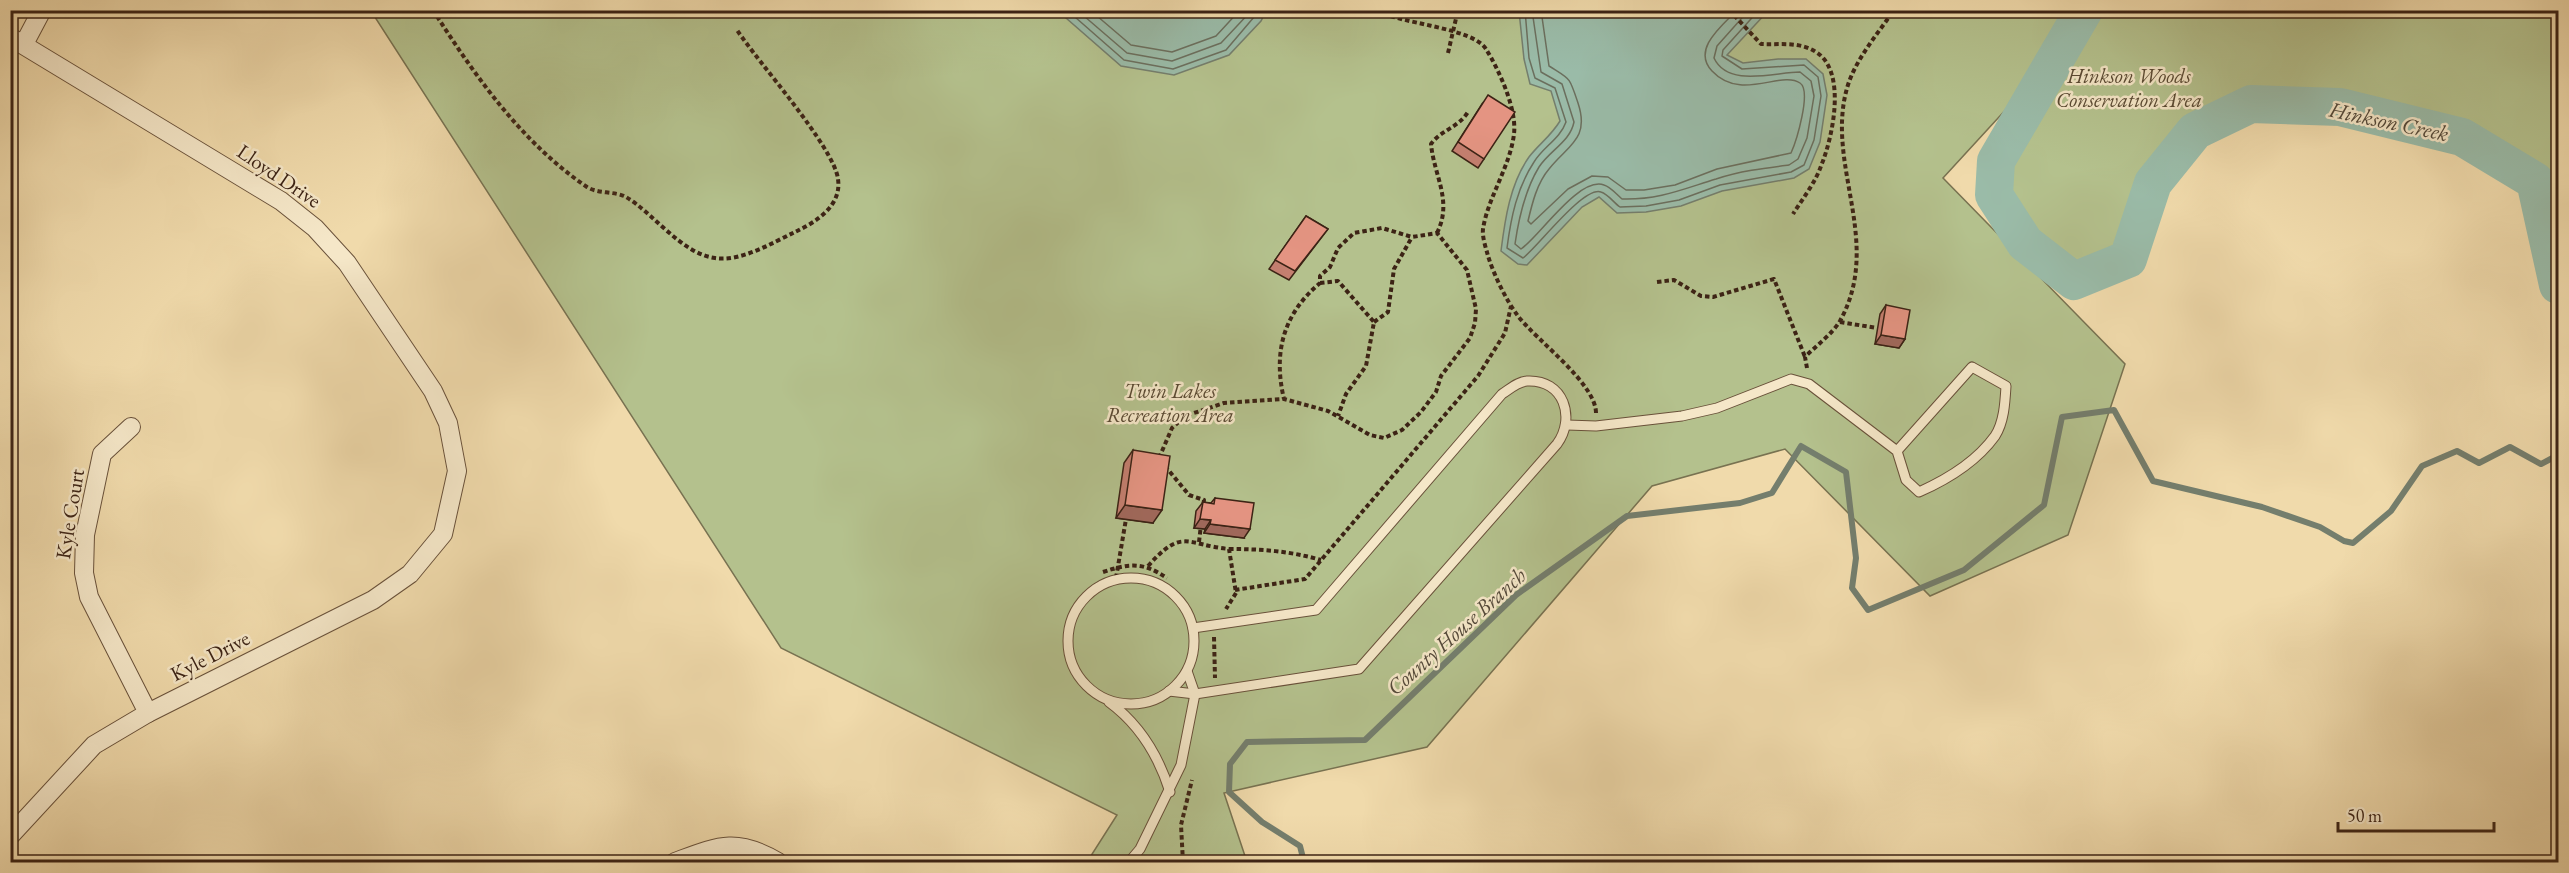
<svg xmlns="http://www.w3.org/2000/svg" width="2569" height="873" font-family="'EB Garamond',serif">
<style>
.green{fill:#b4c18d;stroke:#787251;stroke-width:1.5}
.water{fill:#9abba8;stroke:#747e6d;stroke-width:1.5}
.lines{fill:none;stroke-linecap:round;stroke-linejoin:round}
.shore{stroke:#6b6f5e;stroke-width:1.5}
.stream{stroke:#747e6d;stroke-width:6}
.river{stroke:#9abba8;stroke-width:38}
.service-casing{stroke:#69513a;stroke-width:11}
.minor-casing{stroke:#69513a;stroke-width:20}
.path{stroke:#3c2315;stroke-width:4;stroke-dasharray:4.5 3;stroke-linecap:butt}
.service{stroke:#f5e7c8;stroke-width:9}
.minor{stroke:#f5e7c8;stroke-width:18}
.wall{fill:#c47f70;stroke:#3c2315;stroke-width:1.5}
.shaded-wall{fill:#a0685b;stroke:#3c2315;stroke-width:1.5}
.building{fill:#e49482;stroke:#3c2315;stroke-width:1.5}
.labels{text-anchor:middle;stroke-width:5;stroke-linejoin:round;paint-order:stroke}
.park-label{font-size:21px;font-style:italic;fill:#5a4a33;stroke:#f5e7c8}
.street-label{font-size:21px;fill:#3c2315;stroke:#f5e7c8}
.water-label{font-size:22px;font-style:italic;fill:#54493a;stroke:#f5e7c8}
</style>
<rect width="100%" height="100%" fill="#f0daab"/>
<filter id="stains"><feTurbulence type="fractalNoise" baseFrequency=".00333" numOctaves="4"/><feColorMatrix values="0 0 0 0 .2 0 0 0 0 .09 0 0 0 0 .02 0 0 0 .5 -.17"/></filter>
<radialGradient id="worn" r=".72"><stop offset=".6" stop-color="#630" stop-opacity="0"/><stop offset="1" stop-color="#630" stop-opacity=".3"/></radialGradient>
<g class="green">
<path d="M2084,10L2558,11V285L2535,181L2462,137L2340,107L2251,104L2195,131L2153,183L2128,259L2074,281L2025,243L1994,195L1996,161Z"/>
<path d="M371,11H2070L2044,68L1943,178L2125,364L2068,535L1930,596L1785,449L1652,486L1427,747L1224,793L1247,862H1087L1117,815L781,648Z"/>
</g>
<g class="water">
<path d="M1058,11H1266L1261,21L1229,55L1174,75L1121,66Z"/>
<path d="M1519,11H1768L1727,55L1743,63L1778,59H1806L1823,74L1827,95L1820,142L1809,169L1794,178L1722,191L1681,206L1646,212L1617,213L1599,197L1582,207L1527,265L1518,264L1501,251C1505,219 1510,184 1529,157C1539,144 1551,136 1560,121L1551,91L1530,84L1524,59Z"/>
</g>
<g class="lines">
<g class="shore">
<path d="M1067,10L1124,60L1173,69L1226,50L1260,10"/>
<path d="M1077,10L1127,53L1172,61L1221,43L1252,10"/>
<path d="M1090,10L1131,45L1172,52L1216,36L1240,10"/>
<path d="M1525,10L1529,58L1535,78L1555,88L1566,122C1560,139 1543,147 1534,162C1517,188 1511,217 1507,248L1523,258C1537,248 1583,186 1601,192C1608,194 1614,203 1620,207L1646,206L1679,200L1720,185L1791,172L1804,165L1814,140L1821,96L1818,77L1804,65L1742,69L1722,56L1723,50L1759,10"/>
<path d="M1532,10L1541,72L1562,84L1574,122C1570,142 1550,150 1539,167C1525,190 1519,216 1515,244L1521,249C1539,237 1579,176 1604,185C1611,187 1617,195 1622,199C1659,200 1683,189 1716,179C1740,171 1765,168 1789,165L1798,159L1807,138L1814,96L1811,81L1800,72C1775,72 1728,88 1714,58L1717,46L1749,10"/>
<path d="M1541,10L1549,66C1571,80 1569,76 1578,103C1590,139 1568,145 1549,169C1537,183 1532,204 1528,221L1531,224L1568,189L1592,176L1608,177L1626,190H1644L1675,185L1717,169L1791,153C1796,142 1812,91 1800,83C1781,70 1741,102 1712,71C1691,49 1723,25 1737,10"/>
</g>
<path class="stream" d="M1304,862L1300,846L1262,822L1229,792L1230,764L1247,742L1365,740L1516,595L1627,516L1740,503L1772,493L1801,446L1846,472L1856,558L1852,588L1868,610L1964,570L2044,505L2062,417L2114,410L2153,481L2262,507L2320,527L2344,541L2353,543L2391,511L2422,466L2457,451L2479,463L2510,447L2541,464L2558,455"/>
<path class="river" d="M2084,10L1996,161L1994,195L2025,243L2074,281L2128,259L2153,183L2195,131L2251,104L2340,107L2462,137L2535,181L2558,285"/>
<defs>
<g id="service">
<path d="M1567,425L1596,426L1682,416L1717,408L1791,379L1809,384L1897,451L1972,367L2006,386C2005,403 2004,422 1995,436C1977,461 1946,480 1919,492L1906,480L1897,451"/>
<circle cx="1131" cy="641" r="63"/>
<path d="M1169,691L1195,694L1359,669L1557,444C1576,418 1564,379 1527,381C1517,382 1510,389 1502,394L1316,610L1193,628"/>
<path d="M1109,702C1139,724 1159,757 1170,792"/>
<path d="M1129,862L1140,849L1181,765L1195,694L1187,671"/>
</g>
<g id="minor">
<path d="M10,37L281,201L315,228L347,263L433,391L448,423L457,471L443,534L410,574L373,600L148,713L94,745L10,836"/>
<path d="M24,44L42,10"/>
<path d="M131,427L102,454L85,535L84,573L89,597L148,713"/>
<path d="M675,862C718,846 736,837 778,862"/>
</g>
</defs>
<use href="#service" class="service-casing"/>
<use href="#minor" class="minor-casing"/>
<g class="path">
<path d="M433,10C475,76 522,143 587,187C598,194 615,191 626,197C653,213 682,254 715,258C741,262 772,243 795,232C816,222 842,206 838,179C834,147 758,62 737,30"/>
<path d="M1377,10C1398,24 1472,27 1486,49C1499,70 1517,109 1514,134C1510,167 1488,197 1483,229C1482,237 1486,248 1488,256C1494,275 1506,300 1518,316C1537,341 1597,384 1596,414"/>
<path d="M1729,10L1761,44C1779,45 1799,41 1816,52C1847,71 1833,137 1821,166C1815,183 1803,198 1793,214"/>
<path d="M1448,53L1458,10"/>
<path d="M1437,233C1453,201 1434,176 1431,144C1441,130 1458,128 1468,112"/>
<path d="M1657,282L1674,280L1701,296L1713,297L1774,279L1805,357"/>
<path d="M1320,283L1338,281L1374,322L1366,366L1346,394L1338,416"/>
<path d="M1374,322L1388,312L1394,269L1412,237"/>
<path d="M1840,322L1877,328"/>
<path d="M1807,368L1805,357C1816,346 1832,334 1840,321C1883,243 1827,168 1846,92C1853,62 1877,35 1894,10"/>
<path d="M1159,458L1172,428L1185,416L1224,403L1284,399L1328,411L1370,435L1384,438L1402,430L1421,412L1436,392L1441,376L1470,338L1475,323L1476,309L1467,270L1437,233L1412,237L1382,228L1354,233L1338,248L1330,267L1320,276V283C1283,314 1273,353 1284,399"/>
<path d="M1165,466L1189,495L1204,500L1203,506"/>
<path d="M1199,542L1201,525"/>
<path d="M1229,549C1261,549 1290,551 1321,560"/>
<path d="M1148,566C1183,527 1186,545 1229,549L1236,593L1226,609"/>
<path d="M1103,572C1130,563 1143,562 1167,578"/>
<path d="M1116,578L1126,519"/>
<path d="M1235,590L1305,579L1478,376L1505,333L1511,306"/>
<path d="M1214,637L1215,678"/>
<path d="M1183,862L1181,825L1192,780"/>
</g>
<use href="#service" class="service"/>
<use href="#minor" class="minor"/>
</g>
<g class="wall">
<path d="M1482,104L1484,159L1478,168L1452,151Z"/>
<path d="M1306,216L1328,229L1289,280L1269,269Z"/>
<path d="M1886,305L1905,339L1899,348L1875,344L1880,314Z"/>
<path d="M1133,450L1153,523L1116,518L1124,463Z"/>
<path d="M1215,498L1244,538L1204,533L1205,529L1194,528L1196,511L1203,502L1211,503Z"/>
</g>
<g class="shaded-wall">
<path d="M1881,335L1905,339L1899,348L1875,344Z"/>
<path d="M1125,505L1162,510L1153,523L1116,518Z"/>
<path d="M1200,519L1211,520L1205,529L1194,528Z"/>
<path d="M1210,524L1250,529L1244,538L1204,533Z"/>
</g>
<g class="building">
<path d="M1488,95L1515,112L1484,159L1458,142Z"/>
<path d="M1306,216L1328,229L1295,271L1275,260Z"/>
<path d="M1886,305L1910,310L1905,339L1881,335Z"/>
<path d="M1133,450L1170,456L1162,510L1125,505Z"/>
<path d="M1215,498L1254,503L1250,529L1210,524L1211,520L1200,519L1203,502L1214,504Z"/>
</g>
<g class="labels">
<g class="park-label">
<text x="2129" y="83">Hinkson Woods<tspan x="2129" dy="24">Conservation Area</tspan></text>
<text x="1170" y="398">Twin Lakes<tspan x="1170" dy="24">Recreation Area</tspan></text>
</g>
<g class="street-label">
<text transform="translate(279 176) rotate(34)" y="7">Lloyd Drive</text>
<text transform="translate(70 514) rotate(-81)" y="7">Kyle Court</text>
<text transform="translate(210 656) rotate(-27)" y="7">Kyle Drive</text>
</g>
<g class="water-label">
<text transform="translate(2389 121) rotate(12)" y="8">Hinkson Creek</text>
<text transform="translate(1456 631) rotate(-42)" y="8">County House Branch</text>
</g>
</g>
<rect width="2569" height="873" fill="none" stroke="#f0daab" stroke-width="36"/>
<rect x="12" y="12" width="2545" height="849" fill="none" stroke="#3c2315" stroke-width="3"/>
<rect x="18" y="18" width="2533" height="837" fill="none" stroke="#3c2315" stroke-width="1.5"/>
<path d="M2338 822v9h156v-9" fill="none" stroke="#3c2315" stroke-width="3"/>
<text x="2347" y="822" font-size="18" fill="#3c2315" stroke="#f5e7c8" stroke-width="4.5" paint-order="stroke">50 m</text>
<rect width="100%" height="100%" filter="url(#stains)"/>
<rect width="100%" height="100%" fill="url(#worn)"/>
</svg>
